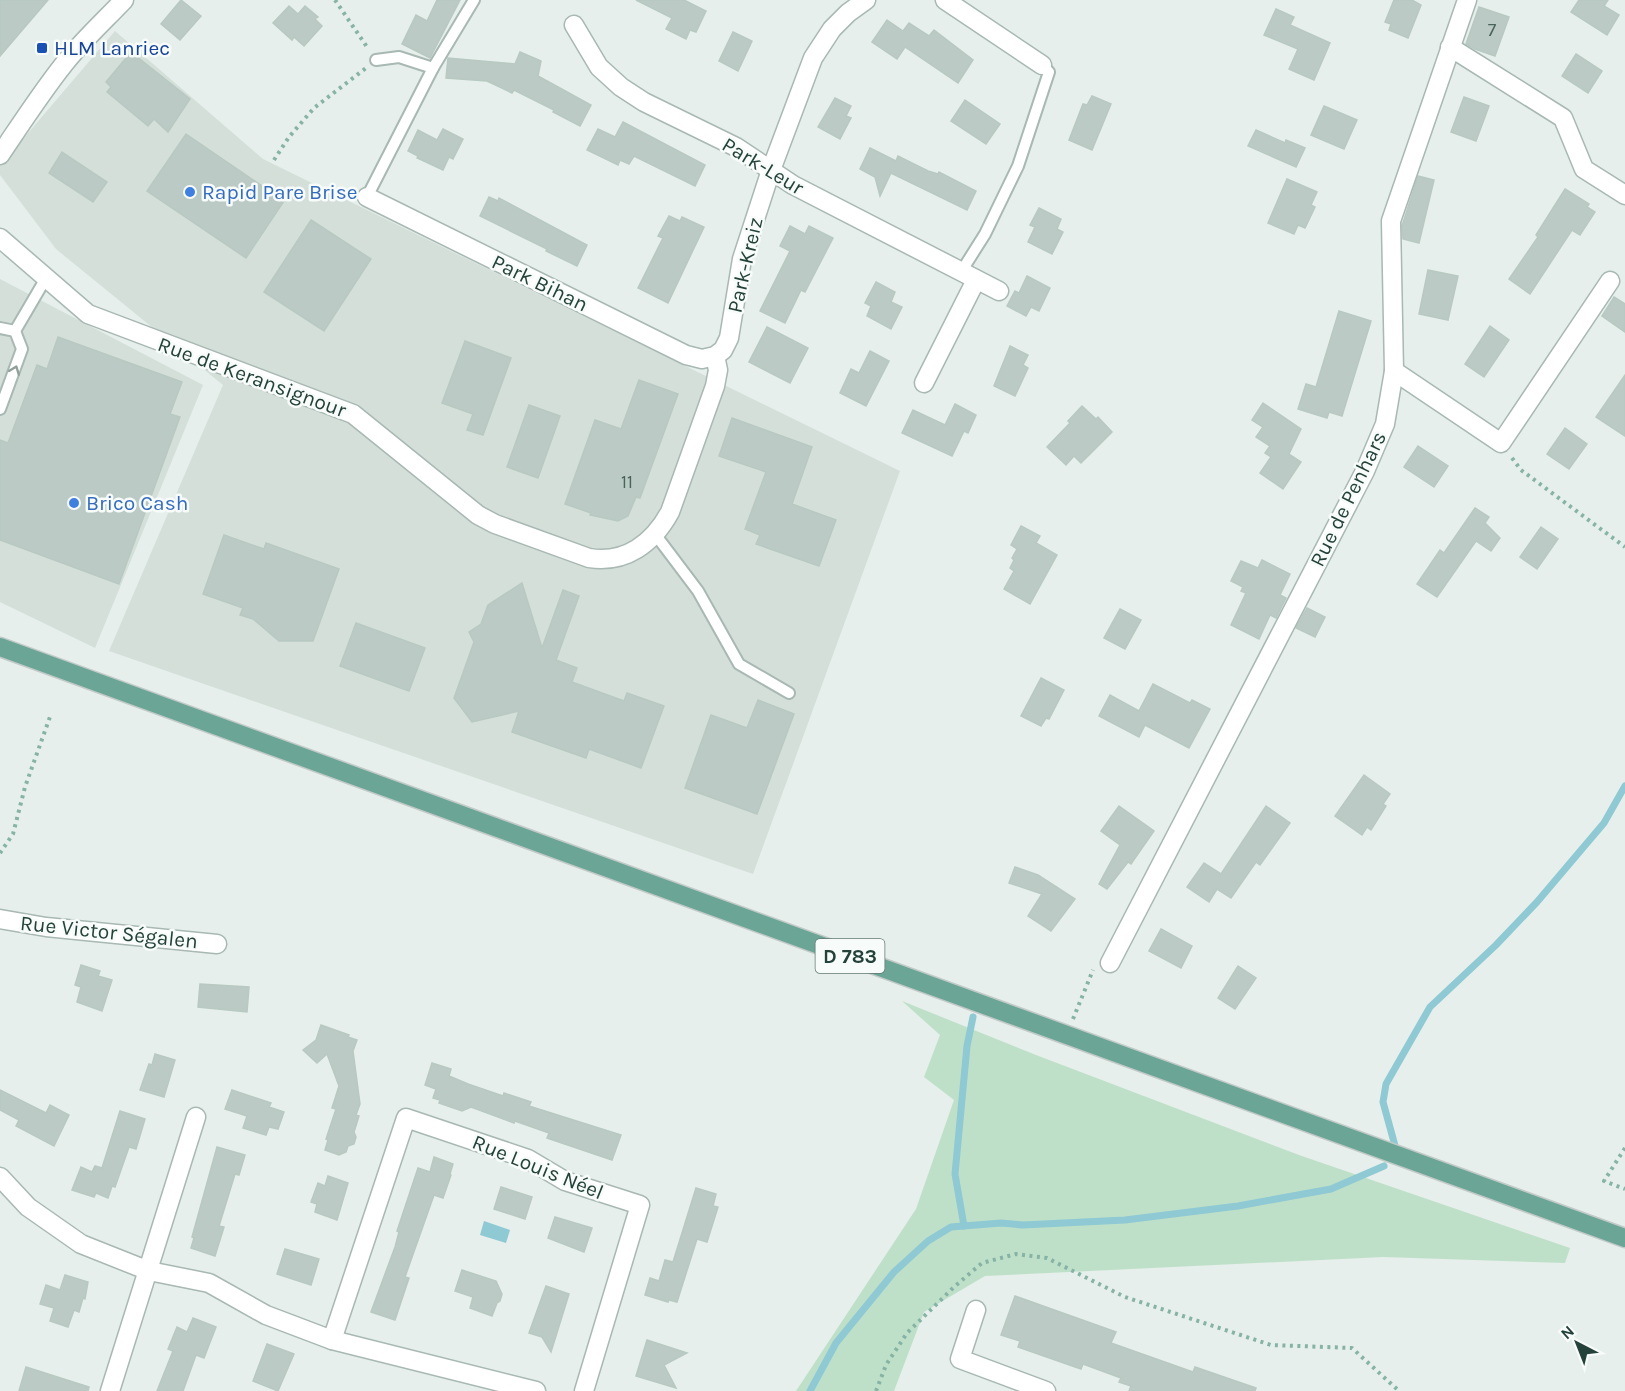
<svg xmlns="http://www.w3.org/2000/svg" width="1625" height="1391" font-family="Karla,sans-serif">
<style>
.built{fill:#d4dfda}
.green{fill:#bfe0c8}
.water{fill:#8ec9d4}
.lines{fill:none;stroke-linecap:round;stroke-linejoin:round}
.stream{stroke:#8ec9d4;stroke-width:7}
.building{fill:#bbcac4;stroke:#b8c9c2;stroke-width:1.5}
.lane-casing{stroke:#a8b8b2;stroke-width:14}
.street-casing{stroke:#a8b8b2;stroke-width:21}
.primary-casing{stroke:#c2cac8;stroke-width:21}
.path{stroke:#86b3a5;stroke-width:4;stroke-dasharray:3 4.5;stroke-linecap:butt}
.lane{stroke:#fff;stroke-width:10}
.street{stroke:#fff;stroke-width:18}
.primary{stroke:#6aa596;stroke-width:18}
.oneway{stroke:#92a09c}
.transit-dot{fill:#1a4fb4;stroke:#f7fbf9;stroke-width:2}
.shop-dot{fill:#3f7fe0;stroke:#f7fbf9;stroke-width:2}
.labels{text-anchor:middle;stroke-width:5;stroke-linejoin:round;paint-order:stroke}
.number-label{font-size:18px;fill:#4a645c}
.shield{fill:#f7fbf9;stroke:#637a73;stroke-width:1.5}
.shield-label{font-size:20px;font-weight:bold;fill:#24423a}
.transit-label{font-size:21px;fill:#164399;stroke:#f7fbf9;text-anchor:start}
.street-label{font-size:21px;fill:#24423a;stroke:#f7fbf9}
.shop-label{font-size:21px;fill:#366cbe;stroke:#f7fbf9;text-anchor:start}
</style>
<rect width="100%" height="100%" fill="#e6efeb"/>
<g class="built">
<path d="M115,31L263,159L900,471L753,874L109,651L223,385L56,249L0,175V166Z"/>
<path d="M0,279L203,385L95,648L0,602Z"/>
</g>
<path class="green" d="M902,1001L1036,1055L1299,1155L1570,1248L1565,1263L1383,1257L985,1276L924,1312L894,1391H796L916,1209L954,1100L924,1077L940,1035Z"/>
<path class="water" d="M484,1221L510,1230L506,1243L480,1235Z"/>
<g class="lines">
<g class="stream">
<path d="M1397,1153L1383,1102L1386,1084L1430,1007L1496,945L1537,902L1604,823L1625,786"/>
<path d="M964,1226L955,1174L967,1046L973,1017"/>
<path d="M810,1391L836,1343L894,1272L928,1241L951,1227L1001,1223L1023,1225L1125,1220L1238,1206L1331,1189L1384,1166"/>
</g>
</g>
<g class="building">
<path d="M0,0H48L0,56Z"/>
<path d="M181,0L201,16L180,40L161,24Z"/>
<path d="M437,0H460L430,58L402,44L416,15L427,21Z"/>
<path d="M636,0H684L706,11L696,32L690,30L686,39L666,29L672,18Z"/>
<path d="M1394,0H1412L1421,5L1408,38L1389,30L1391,24L1385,22Z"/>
<path d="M1579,0H1608L1604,6L1619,15L1607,35L1571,12Z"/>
<path d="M289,6L298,14L305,6L318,17L315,19L322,26L304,46L294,37L292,40L273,23Z"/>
<path d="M1479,7L1509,17L1495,56L1475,49L1466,44Z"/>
<path d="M1276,9L1294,17L1290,25L1330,43L1314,80L1289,69L1298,49L1264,35Z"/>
<path d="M887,20L903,31L909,23L929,36L934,30L973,60L958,83L905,47L897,59L872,42Z"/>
<path d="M733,32L752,41L738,71L719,61Z"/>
<path d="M131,52L190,99L168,132L154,119L148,126L107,92L111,87L106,82Z"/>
<path d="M520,52L541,61L538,76L591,105L580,126L553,112L554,110L514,90L512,93L487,81L446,78L448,58L515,64Z"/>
<path d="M1576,54L1602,71L1588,93L1562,76Z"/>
<path d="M1092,96L1111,104L1092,150L1069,140L1083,104L1087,105Z"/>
<path d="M1464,97L1489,106L1476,141L1451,132Z"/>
<path d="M835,98L851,106L846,116L851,118L840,139L818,127Z"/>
<path d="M965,100L1000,124L986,144L951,121Z"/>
<path d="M1324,106L1357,120L1344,149L1311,135Z"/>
<path d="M623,122L705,165L695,186L634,156L629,164L620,160L618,165L587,150L598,129L615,137Z"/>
<path d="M443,129L463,139L453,159L449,157L443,170L417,158L418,156L408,151L418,130L437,140Z"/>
<path d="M1256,130L1285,143L1286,140L1305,148L1296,167L1248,146Z"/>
<path d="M186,134L284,201L246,258L147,191Z"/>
<path d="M870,148L896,161L898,156L928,171L938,174L939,172L976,191L967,210L891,173L880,196L875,177L860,169Z"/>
<path d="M62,152L107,182L93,202L49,173Z"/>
<path d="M1418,176L1434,180L1419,243L1403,239L1402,226Z"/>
<path d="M1287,179L1317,192L1311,205L1315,207L1305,228L1298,225L1294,234L1268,223Z"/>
<path d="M1565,189L1589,204L1587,207L1595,212L1580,235L1572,230L1530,294L1509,279L1538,237L1536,235Z"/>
<path d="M489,197L498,201L499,198L587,245L577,266L546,251L547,249L480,216Z"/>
<path d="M1039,208L1061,219L1057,229L1063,232L1052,254L1028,242L1035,227L1030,225Z"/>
<path d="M669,216L680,221L682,217L704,227L668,303L638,288L663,238L658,236Z"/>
<path d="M311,220L371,259L324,331L264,292Z"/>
<path d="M790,226L805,234L809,226L833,238L805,292L801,290L785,323L760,311L790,251L780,246Z"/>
<path d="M1428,270L1458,276L1448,320L1419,314Z"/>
<path d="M1027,276L1050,288L1039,311L1031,307L1026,316L1007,306L1015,291L1019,293Z"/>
<path d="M876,282L895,292L891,302L902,307L891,329L867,316L871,306L865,303Z"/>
<path d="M1614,297L1625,304V332L1602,316Z"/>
<path d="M1339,311L1371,321L1342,416L1329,412L1327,418L1298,409L1306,384L1316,387Z"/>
<path d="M1490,326L1509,340L1484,377L1465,364Z"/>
<path d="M767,327L808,348L790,383L749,362Z"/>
<path d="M58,337L182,382L170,414L180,417L119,584L0,540V440L8,443L37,365L47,369Z"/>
<path d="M465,341L511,358L483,435L467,430L473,414L442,403Z"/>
<path d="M1010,346L1028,355L1023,365L1028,368L1015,396L994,386Z"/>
<path d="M870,351L889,361L866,406L840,393L851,369L859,373Z"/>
<path d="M1625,375V436L1596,417Z"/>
<path d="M639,380L678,394L640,498L636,497L628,516L618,521L590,515L591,513L565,504L595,420L621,429Z"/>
<path d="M1263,403L1301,429L1289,454L1301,462L1283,489L1260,473L1271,457L1265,453L1270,446L1256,437L1263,427L1252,420Z"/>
<path d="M955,404L976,415L968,433L964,431L952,456L902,433L913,410L945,425Z"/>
<path d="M529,405L560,416L538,478L507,467Z"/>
<path d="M1082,406L1096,419L1098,417L1112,432L1081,463L1074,456L1066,465L1047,447L1070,423L1068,421Z"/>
<path d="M732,418L812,447L792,504L836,520L819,566L756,544L760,535L745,529L766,472L719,456Z"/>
<path d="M1565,428L1587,444L1569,469L1547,454Z"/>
<path d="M1418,446L1448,466L1434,487L1404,467Z"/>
<path d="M1475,508L1489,517L1485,523L1500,538L1491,551L1476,541L1437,597L1417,584L1440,550L1444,553Z"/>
<path d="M1021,526L1040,536L1036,543L1057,555L1030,604L1004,589L1014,571L1010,568L1014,560L1012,558L1017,549L1011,545Z"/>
<path d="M1541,527L1558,539L1537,569L1520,557Z"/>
<path d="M224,535L264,549L266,543L339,569L313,641H279L253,619L240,615L243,608L203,594Z"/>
<path d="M1262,560L1290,574L1280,595L1286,598L1276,618L1270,615L1259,639L1231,625L1246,593L1241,591L1243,587L1231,581L1241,561L1258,568Z"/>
<path d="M522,583L542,648L563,590L579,596L556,660L577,668L572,682L624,701L627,693L664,706L641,768L589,749L586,758L512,732L519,711L472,722L454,698L474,642L469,632L481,624L488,605Z"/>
<path d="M1307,608L1325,617L1315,637L1296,628Z"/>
<path d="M1120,609L1141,620L1125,649L1104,638Z"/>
<path d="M356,623L425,648L409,691L340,666Z"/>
<path d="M1041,678L1064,690L1049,719L1046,718L1041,726L1021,716Z"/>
<path d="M1153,684L1190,703L1192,700L1210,709L1189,748L1145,725L1139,737L1099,716L1110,695L1139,711Z"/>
<path d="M758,700L794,714L757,814L685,788L711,715L747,728Z"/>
<path d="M1364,775L1390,794L1383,804L1386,806L1371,830L1367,827L1362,835L1335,816Z"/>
<path d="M1119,806L1154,831L1131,864L1128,862L1107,889L1099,884L1120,845L1101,831Z"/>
<path d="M1266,806L1290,823L1260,865L1256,862L1231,898L1217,889L1209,902L1187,887L1204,863L1221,874Z"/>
<path d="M1015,867L1038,875L1075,899L1051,931L1028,916L1042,894L1009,883Z"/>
<path d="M1161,929L1192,946L1181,968L1149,951Z"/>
<path d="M81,965L100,971L98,976L112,980L102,1011L77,1002L81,987L75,985Z"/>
<path d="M1238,966L1256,978L1235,1009L1218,998Z"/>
<path d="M200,984L249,987L247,1012L198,1007Z"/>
<path d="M321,1025L349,1035L348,1037L357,1040L353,1051L360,1104L356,1115L359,1116L354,1132L356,1137L354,1144L348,1146L346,1152L339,1155L325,1150L328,1140L326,1139L336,1109L332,1108L339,1086L327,1054L317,1063L303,1050L316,1040Z"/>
<path d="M155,1054L175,1060L164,1097L140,1090L149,1064L152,1065Z"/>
<path d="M432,1063L451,1069L449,1076L468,1084L503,1096L504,1093L531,1102L529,1106L621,1135L612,1160L547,1138L549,1133L515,1121L514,1123L471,1107L462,1111L439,1103L440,1100L433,1098L436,1089L425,1085Z"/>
<path d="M0,1090L46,1113L50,1105L69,1115L54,1146L16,1126L19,1120L0,1110Z"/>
<path d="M232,1090L271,1103L269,1107L284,1112L278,1129L269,1127L266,1135L243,1128L247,1116L225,1109Z"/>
<path d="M120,1111L145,1119L136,1149L129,1147L115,1187L112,1186L108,1198L96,1193L94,1197L72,1190L81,1167L92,1172L95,1166L102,1168Z"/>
<path d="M217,1147L245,1155L239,1175L235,1174L219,1226L224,1227L215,1256L191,1248L194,1238L192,1237Z"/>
<path d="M434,1157L453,1164L450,1174L451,1175L443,1198L434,1195L405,1277L409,1278L395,1320L371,1312L395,1247L399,1232L397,1231L418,1168L430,1172Z"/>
<path d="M328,1176L348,1183L337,1220L315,1212L317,1204L311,1202L318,1183L325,1186Z"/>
<path d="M501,1187L532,1197L525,1219L494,1209Z"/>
<path d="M696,1188L716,1194L713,1206L718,1207L707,1242L697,1239L677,1302L669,1300L668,1302L645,1295L650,1278L659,1281L665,1260L673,1262Z"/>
<path d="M555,1217L592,1228L584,1252L548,1238Z"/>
<path d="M285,1249L319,1259L311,1285L277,1274Z"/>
<path d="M462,1270L496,1281L502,1294L500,1301L497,1303L492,1316L470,1308L473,1297L455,1291Z"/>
<path d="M65,1275L88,1282L85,1299L83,1298L79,1312L74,1310L68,1327L50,1321L54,1308L40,1304L46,1285L60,1290Z"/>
<path d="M546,1286L569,1294L551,1352L542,1337L529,1333Z"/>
<path d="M1015,1296L1116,1332L1111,1343L1193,1372L1195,1367L1256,1388L1255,1391H1129L1131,1386L1119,1382L1121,1378L1083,1364L1081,1369L1018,1347L1020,1341L1001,1335Z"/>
<path d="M193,1318L216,1327L204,1358L196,1355L183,1391H157L173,1351L168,1349L177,1327L187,1332Z"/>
<path d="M647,1340L687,1353L664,1365L676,1388L636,1376Z"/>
<path d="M267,1344L294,1354L278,1391L253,1381Z"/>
<path d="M26,1367L89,1387L88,1391H19Z"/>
</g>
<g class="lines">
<defs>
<g id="lane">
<path d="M376,60L399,57L433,68"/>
<path d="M367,197L433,68L474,0"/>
<path d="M961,272L985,234L1018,166L1049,72L1042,65"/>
<path d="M0,328L15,331"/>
<path d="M15,331L46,278"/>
<path d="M0,409L22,349L15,331"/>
<path d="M655,534L698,591L739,664L789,693"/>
</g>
<g id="street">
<path d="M945,0L1042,65"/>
<path d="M574,25L599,67L621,87L644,102L736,147L793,185L999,291"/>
<path d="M1450,47L1563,118L1584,169L1625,195"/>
<path d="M0,155C21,124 41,93 64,64C82,41 104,21 124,0"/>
<path d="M367,197L686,355L702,359L715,356L723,350L729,338L742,259L771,170L813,58L832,29L848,13L866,0"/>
<path d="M0,238L88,314L353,414L478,515L495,524L589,558C626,564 653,543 670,512L715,386L718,370L715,356"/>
<path d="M1394,371L1501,443L1610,281"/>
<path d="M924,383L976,280"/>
<path d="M0,919L46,927L217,944"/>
<path d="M1110,963L1365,471L1385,424L1394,371L1391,221L1467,0"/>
<path d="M0,1177L28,1207L81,1244L149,1271L209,1283L266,1315L332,1340L536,1391"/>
<path d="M976,1310L960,1359L1046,1391"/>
<path d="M332,1340L406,1118L528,1159L565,1181L640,1205L584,1391"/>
<path d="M110,1391L196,1117"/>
</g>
<path id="primary" d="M0,647L1625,1238"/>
</defs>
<use href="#lane" class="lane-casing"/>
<use href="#street" class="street-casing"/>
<use href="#primary" class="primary-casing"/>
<g class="path">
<path d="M335,0L367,47"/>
<path d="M274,160L289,137L314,108L366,68"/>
<path d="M1512,458L1521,470L1625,547"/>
<path d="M0,853L13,834L25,787L51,714"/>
<path d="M1073,1019L1093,970"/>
<path d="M1625,1148L1604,1181L1625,1189"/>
<path d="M876,1391L886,1365L907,1333L954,1287L982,1263L1016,1254L1047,1258L1125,1297L1271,1345L1352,1348L1399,1391"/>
</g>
<use href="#lane" class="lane"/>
<use href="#street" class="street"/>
<use href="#primary" class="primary"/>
</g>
<defs><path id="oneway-chevron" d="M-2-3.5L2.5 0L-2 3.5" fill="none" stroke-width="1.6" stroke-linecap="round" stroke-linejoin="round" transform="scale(1.5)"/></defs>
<use class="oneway" href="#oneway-chevron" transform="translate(15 370) rotate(-69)"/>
<rect class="transit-dot" x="36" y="42" width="12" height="12" rx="3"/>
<g class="shop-dot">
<circle cx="190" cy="192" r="6"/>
<circle cx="74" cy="503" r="6"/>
</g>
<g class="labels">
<g class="number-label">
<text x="1492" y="36">7</text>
<text x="627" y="488">11</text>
</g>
<rect class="shield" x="815.5" y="939" width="69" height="34" rx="4.5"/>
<g class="shield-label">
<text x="850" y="963">D 783</text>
</g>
<g class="transit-label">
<text x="54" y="55">HLM Lanriec</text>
</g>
<g class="street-label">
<text transform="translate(763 166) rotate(31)" y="7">Park-Leur</text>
<text transform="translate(745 265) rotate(-77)" y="7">Park-Kreiz</text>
<text transform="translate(540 283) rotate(26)" y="7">Park Bihan</text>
<text transform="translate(252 377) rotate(20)" y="7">Rue de Keransignour</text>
<text transform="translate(1348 499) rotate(-64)" y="7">Rue de Penhars</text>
<text transform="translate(109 932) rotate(6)" y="7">Rue Victor Ségalen</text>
<text transform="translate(538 1167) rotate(22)" y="7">Rue Louis Néel</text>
</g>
<g class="shop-label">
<text x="202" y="199">Rapid Pare Brise</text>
<text x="86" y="510">Brico Cash</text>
</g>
</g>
<g transform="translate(1577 1343) rotate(318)" stroke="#f7fbf9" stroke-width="4.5" paint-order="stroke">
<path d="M0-4.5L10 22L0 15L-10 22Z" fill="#24423a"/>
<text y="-9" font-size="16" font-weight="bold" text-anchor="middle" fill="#24423a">N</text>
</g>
</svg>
